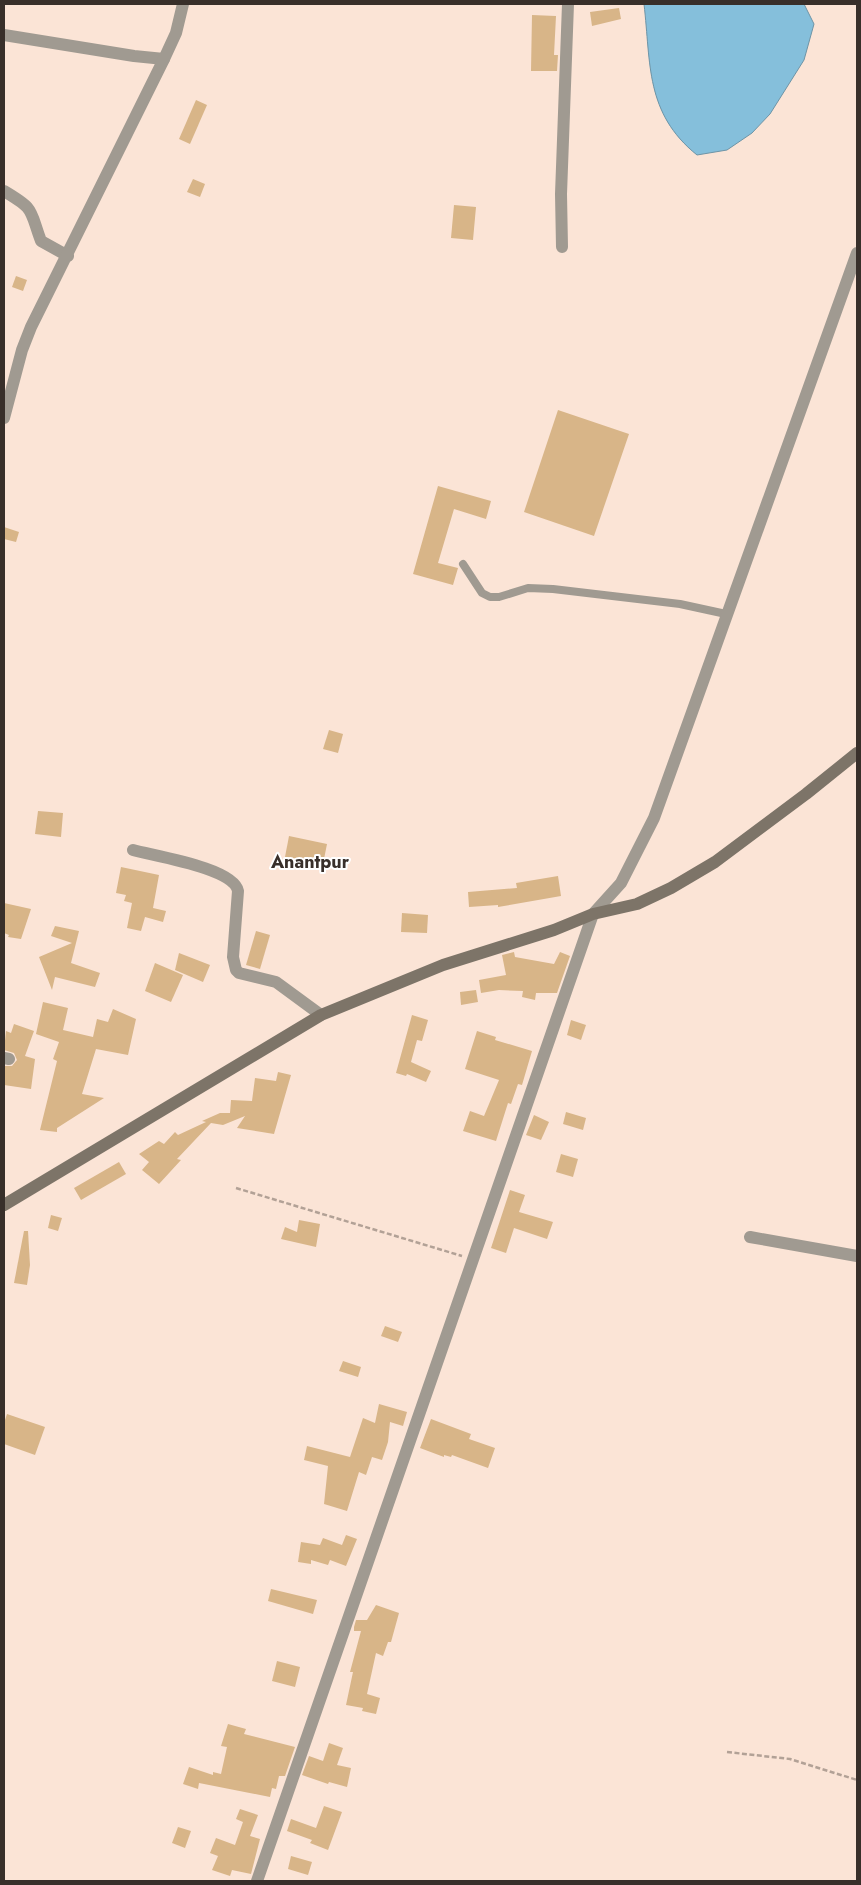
<svg xmlns="http://www.w3.org/2000/svg" width="861" height="1885" font-family="Jost,sans-serif">
<style>
.water{fill:#85bfdb;stroke:#6e94a6}
.building{fill:#d8b588}
.lines{fill:none;stroke-linecap:round;stroke-linejoin:round}
.path{stroke:#b2a196;stroke-width:2.5;stroke-dasharray:5 2.5;stroke-linecap:butt}
.lane{stroke:#a09a91;stroke-width:8}
.street{stroke:#a09a91;stroke-width:12}
.secondary{stroke:#7d7468;stroke-width:12}
.labels{text-anchor:middle;stroke-width:4;stroke-linejoin:round;paint-order:stroke}
.quarter-label{font-size:18px;font-weight:bold;fill:#382f2a;stroke:#fff}
</style>
<rect width="100%" height="100%" fill="#fbe4d6"/>
<path class="water" d="M644,4H804L814,24L804,60L770,114L752,133L727,150L697,155C645,113 651,64 644,4Z"/>
<g class="building">
<path d="M619,8L621,19L592,26L590,12Z"/>
<path d="M532,15L556,16L554,55H558L557,71H531Z"/>
<path d="M196,100L207,105L190,144L179,139Z"/>
<path d="M193,179L205,184L200,197L187,192Z"/>
<path d="M454,205L476,207L473,240L451,238Z"/>
<path d="M16,276L27,280L23,291L12,287Z"/>
<path d="M558,410L629,434L594,536L524,512Z"/>
<path d="M438,486L491,501L486,519L454,509L438,563L458,568L453,585L413,574Z"/>
<path d="M4,527L19,532L16,542L4,539Z"/>
<path d="M329,730L343,734L338,753L323,749Z"/>
<path d="M38,811L63,813L61,837L35,834Z"/>
<path d="M289,836L327,844L323,864L285,857Z"/>
<path d="M121,867L159,875L153,908L166,911L163,922L145,917L141,931L127,928L132,903L124,901L126,895L116,893Z"/>
<path d="M558,876L561,896L498,907V905L469,907L468,892L517,888L516,883Z"/>
<path d="M4,903L31,909L21,939L8,937L9,935L4,933Z"/>
<path d="M402,913L428,915L427,933L401,932Z"/>
<path d="M55,926L79,931L71,963L100,973L95,987L55,977L52,990L39,957L72,943L51,936Z"/>
<path d="M256,931L270,935L260,969L246,965Z"/>
<path d="M514,952L515,957L554,964L560,952L570,956L557,993H536L535,1000L522,997L523,991L499,990L481,993L479,980L506,975L502,955Z"/>
<path d="M179,953L210,965L203,982L175,970Z"/>
<path d="M155,963L183,975L171,1002L145,991Z"/>
<path d="M476,990L478,1002L461,1005L460,992Z"/>
<path d="M43,1002L68,1008L63,1030L93,1037L97,1019L108,1022L113,1009L136,1019L128,1055L96,1049L82,1094L104,1098L57,1128V1132L40,1130L57,1061L53,1059L59,1042L36,1034Z"/>
<path d="M412,1015L428,1020L422,1041L417,1040L411,1062L431,1071L426,1082L407,1074L406,1076L396,1073Z"/>
<path d="M571,1020L586,1025L581,1040L567,1035Z"/>
<path d="M14,1024L34,1031L25,1056L35,1059L31,1089L4,1085V1066H12L17,1060L14,1053L4,1050L6,1031L11,1033Z"/>
<path d="M477,1031L496,1037L495,1040L532,1051L522,1085L518,1084L511,1104L508,1103L496,1141L463,1131L470,1111L484,1116L499,1080L465,1069Z"/>
<path d="M278,1072L291,1075L274,1134L237,1128L245,1116L223,1125L211,1123L177,1159L181,1160L159,1184L142,1170L149,1162L139,1154L159,1141L164,1144L175,1132L178,1135L206,1122L202,1121L220,1113H230L231,1100L252,1101L255,1078L276,1081Z"/>
<path d="M566,1112L586,1118L583,1130L563,1124Z"/>
<path d="M534,1115L549,1122L541,1140L526,1135Z"/>
<path d="M561,1154L578,1159L573,1177L556,1172Z"/>
<path d="M119,1162L126,1174L81,1200L74,1188Z"/>
<path d="M510,1190L525,1195L519,1212L553,1222L547,1239L514,1228L506,1253L491,1248Z"/>
<path d="M51,1215L62,1218L58,1231L48,1228Z"/>
<path d="M299,1220L320,1224L316,1247L281,1239L285,1227L297,1232Z"/>
<path d="M24,1231H28L30,1265L27,1285L14,1283Z"/>
<path d="M385,1326L402,1332L398,1342L381,1336Z"/>
<path d="M343,1361L361,1367L358,1377L339,1371Z"/>
<path d="M379,1404L407,1412L403,1426L390,1422L388,1442L382,1460L372,1457L366,1475L359,1472L347,1511L324,1504L328,1466L304,1460L307,1446L350,1457L363,1418L375,1423Z"/>
<path d="M7,1414L45,1427L35,1455L4,1444V1423Z"/>
<path d="M431,1419L471,1434L469,1439L495,1448L488,1468L452,1455L451,1457L444,1455V1457L420,1448Z"/>
<path d="M346,1535L357,1539L346,1566L330,1560L328,1565L311,1560V1564L298,1562L301,1542L320,1545L323,1538L342,1545Z"/>
<path d="M271,1589L317,1600L313,1614L268,1601Z"/>
<path d="M376,1605L399,1613L391,1642H388L383,1656L376,1653L367,1694L380,1698L376,1714L362,1711L363,1708L346,1705L353,1672H350L361,1631H354V1627L356,1620H367Z"/>
<path d="M277,1661L300,1667L295,1687L272,1681Z"/>
<path d="M228,1724L246,1729L244,1734L295,1747L285,1776H279L276,1789L272,1788L270,1797L199,1783L198,1789L183,1784L189,1767L213,1775V1772L221,1774L227,1747L221,1746Z"/>
<path d="M329,1743L343,1748L337,1765L351,1768L347,1787L329,1782L328,1784L302,1775L309,1756L323,1761Z"/>
<path d="M324,1806L342,1812L328,1850L310,1843L312,1840L287,1831L291,1819L316,1828Z"/>
<path d="M240,1809L258,1815L250,1836L260,1839L251,1874L232,1870L230,1876L212,1870L218,1856L210,1853L216,1838L235,1845L243,1822L236,1819Z"/>
<path d="M178,1827L191,1831L185,1848L172,1843Z"/>
<path d="M291,1856L312,1862L308,1875L288,1869Z"/>
</g>
<g class="lines">
<g class="path">
<path d="M236,1188L462,1256"/>
<path d="M727,1752L790,1759L857,1780"/>
</g>
<path class="lane" d="M463,564L482,593L490,597H499L528,588L553,589L680,604L726,614"/>
<g class="street">
<path d="M4,35L134,56L164,59"/>
<path d="M4,191C36,210 29,209 41,241L68,256"/>
<path d="M562,247L561,194L568,4"/>
<path d="M4,418L22,350L31,327L164,59L176,33L183,4"/>
<path d="M133,850C154,856 234,868 238,891L233,957L236,970L239,973L276,982L321,1015"/>
<path d="M4,1058L9,1059"/>
<path d="M750,1237L857,1256"/>
<path d="M257,1881L593,914L621,883L654,818L857,253"/>
</g>
<path class="secondary" d="M4,1205L321,1015L443,965L554,930L593,914L637,904L671,888L715,862L806,794L857,753"/>
</g>
<g class="labels">
<g class="quarter-label">
<text x="310" y="868">Anantpur</text>
</g>
</g>
<rect width="861" height="1885" fill="none" stroke="#382f2a" stroke-width="10"/>
</svg>
